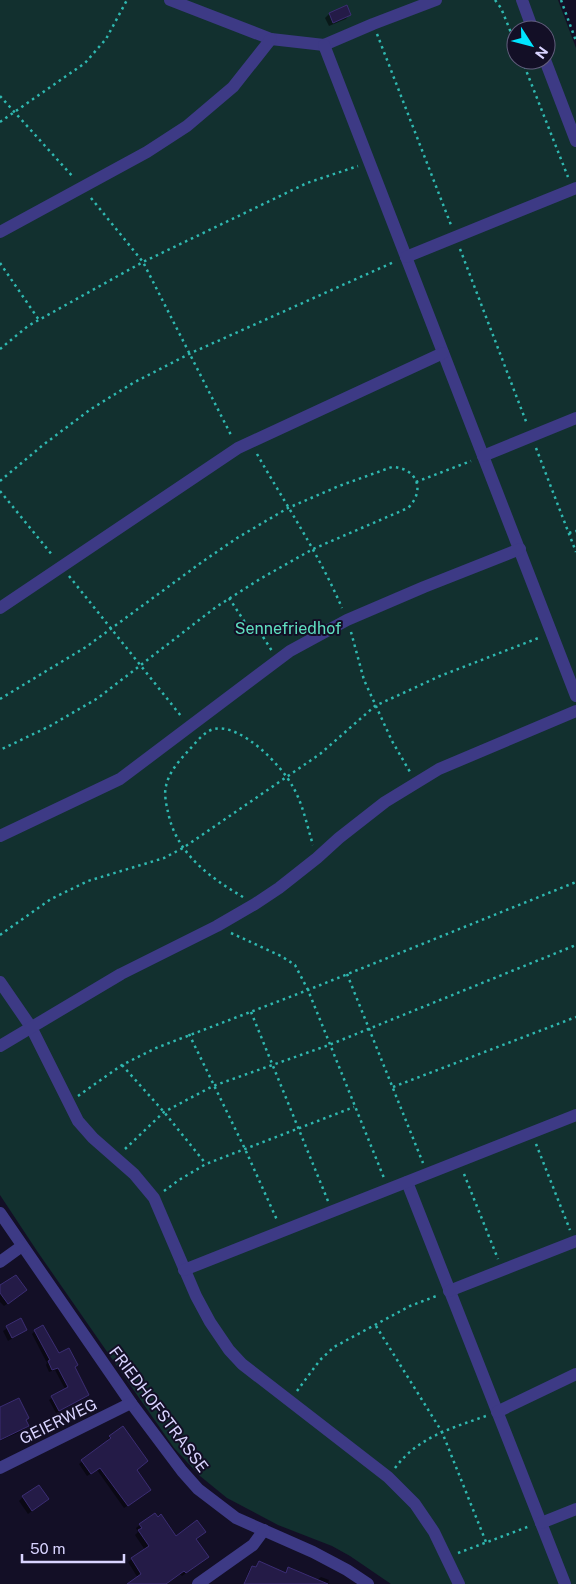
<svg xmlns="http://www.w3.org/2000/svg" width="576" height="1584" font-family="'Public Sans',sans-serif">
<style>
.green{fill:#12302f;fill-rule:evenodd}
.shadow{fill:#0007}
.building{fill:#241b47;stroke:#3b2d73}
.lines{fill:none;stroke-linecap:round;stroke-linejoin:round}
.path{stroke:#2fb8b0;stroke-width:2.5;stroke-dasharray:2.5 4;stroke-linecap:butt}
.minor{stroke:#3d3a85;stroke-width:12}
.labels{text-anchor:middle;stroke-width:4;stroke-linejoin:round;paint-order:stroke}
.park-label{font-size:16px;fill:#5fe0c0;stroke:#130f26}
.street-label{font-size:16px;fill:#d9d4ff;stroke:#130f26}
</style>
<rect width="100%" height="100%" fill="#130f26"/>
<path class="green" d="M0,0H558L576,48V1584H391L350,1556L332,1546L278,1525L227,1498L200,1476L174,1448L37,1251L0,1195ZM516,30H546V60H516Z"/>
<g class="shadow">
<path d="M346,7L349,15L346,19L329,26L325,18L329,14Z"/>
<path d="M0,1287L22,1293L4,1306L0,1302Z"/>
<path d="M21,1320L26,1330L8,1341L3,1331Z"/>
<path d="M35,1331L74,1368L88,1395L56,1413L49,1400L65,1389L55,1370L49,1372L46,1365L47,1363L32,1334Z"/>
<path d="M0,1410L25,1420L28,1426L24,1430L0,1441Z"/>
<path d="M123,1428L135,1470L147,1493L124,1508L97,1470L87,1476L79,1464L108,1442L107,1440L110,1437Z"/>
<path d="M23,1497L47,1499L28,1514L19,1501Z"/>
<path d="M154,1514L175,1538L201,1535L195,1540L204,1560L182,1576L180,1574L166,1584H130L138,1578L128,1562L145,1550L135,1535L138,1532L136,1528Z"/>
<path d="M259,1562L285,1574L289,1568L317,1580L321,1577L329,1580L328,1583L330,1584H247L244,1583L249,1570L252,1567L255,1568Z"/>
</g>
<g class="building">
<path d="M347,5L351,15L333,23L329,13Z"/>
<path d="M16,1275L27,1290L8,1304L0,1293V1285Z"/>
<path d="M21,1318L27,1330L12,1338L6,1326Z"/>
<path d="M43,1325L59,1353L69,1348L78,1365L75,1367L89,1395L59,1411L51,1396L68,1387L58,1368L52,1370L48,1361L50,1360L34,1330Z"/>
<path d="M19,1398L29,1418L26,1420L29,1426L0,1440V1407Z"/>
<path d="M123,1426L148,1461L137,1470L151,1490L128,1506L100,1468L91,1474L81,1460L111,1438L109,1436Z"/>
<path d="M39,1485L49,1499L32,1511L22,1496Z"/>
<path d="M155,1513L158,1517L161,1514L176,1536L197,1520L206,1532L196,1539L209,1557L186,1573L184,1571L166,1584H127L141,1574L131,1558L149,1546L138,1530L142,1528L139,1524Z"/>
<path d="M259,1561L286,1573L288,1567L328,1584H244L252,1566L256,1567Z"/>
</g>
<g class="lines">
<g class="path">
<path d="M495,0L501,8L516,45"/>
<path d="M561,0L576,41"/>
<path d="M377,34L451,225"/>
<path d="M522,60L568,177"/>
<path d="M0,96L74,178"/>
<path d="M0,122L85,63L106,39L127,0"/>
<path d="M91,198L143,262L232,437"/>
<path d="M460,249L527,424"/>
<path d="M0,263L39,320"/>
<path d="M0,349L28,326L143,262L307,183L358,166"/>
<path d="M536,448L576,552"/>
<path d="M257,454C286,505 319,554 342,608"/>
<path d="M0,481L43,445L91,409L133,383L191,353L394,262"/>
<path d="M416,482L471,461"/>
<path d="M0,491L53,556"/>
<path d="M569,533L576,531"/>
<path d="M69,576L181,716"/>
<path d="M229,598L252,633L258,629L272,651"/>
<path d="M351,632L364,680L392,741L410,772"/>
<path d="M0,699L86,647L202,562L237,538L288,508L339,486L392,467C417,468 426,490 408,508L313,549L260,579L216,607L98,698L50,726L0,750"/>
<path d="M243,897C209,877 176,853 168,812C166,804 164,793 166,786C169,772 179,761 188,751C195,744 204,731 214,729C241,723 282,766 293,787C303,804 307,826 313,845"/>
<path d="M231,933L281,956L295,965L308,990L384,1178"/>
<path d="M0,935L51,899L88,881L164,858L183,848L320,754L375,706L440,676L541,637"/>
<path d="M347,974L423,1163"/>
<path d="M251,1012L328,1201"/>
<path d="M189,1034L245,1149L277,1220"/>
<path d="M122,1065L164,1112L206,1164"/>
<path d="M393,1087L576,1017"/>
<path d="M78,1096L122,1065L156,1048L308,990L576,882"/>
<path d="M536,1144L570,1230"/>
<path d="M125,1149L164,1112L213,1086L329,1045L576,945"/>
<path d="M464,1174L498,1259"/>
<path d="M164,1191L179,1180L206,1164L354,1107"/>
<path d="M376,1326L442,1432L486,1542"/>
<path d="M297,1391L320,1360L334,1347L410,1306L439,1295"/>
<path d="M395,1468C418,1437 452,1428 486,1416"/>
<path d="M458,1553L530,1526"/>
</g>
<g class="minor">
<path d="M170,0L271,39L324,45L373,24L436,0"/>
<path d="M522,0L533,30"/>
<path d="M324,45L576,696"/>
<path d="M545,60L576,141"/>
<path d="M0,232L147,152L187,126L233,87L271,39"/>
<path d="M406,257L576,188"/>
<path d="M483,456L576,418"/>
<path d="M0,608L238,448L443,353"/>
<path d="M0,836L120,779L290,651L347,620L424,587L520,549"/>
<path d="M0,982L31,1027L78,1121L93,1138L134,1174L154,1198L196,1296L210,1322L229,1350L242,1364L388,1477L415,1504L434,1532L459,1584"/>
<path d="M0,1046L121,974L217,926L255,904L279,888L317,858L339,838L385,802L439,769L576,711"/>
<path d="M407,1182L565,1584"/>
<path d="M0,1213L131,1403L182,1471L198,1489L236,1518L313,1552L347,1570L368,1584"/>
<path d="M0,1262L22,1246"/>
<path d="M184,1270L576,1115"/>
<path d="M449,1291L576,1241"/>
<path d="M497,1412L576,1374"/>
<path d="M0,1468L131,1403"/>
<path d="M541,1523L576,1509"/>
<path d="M198,1584L253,1545L264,1530"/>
</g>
</g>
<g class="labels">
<g class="park-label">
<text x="288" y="634">Sennefriedhof</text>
</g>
<g class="street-label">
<text transform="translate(159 1409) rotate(53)" y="6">FRIEDHOFSTRASSE</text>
<text transform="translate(58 1421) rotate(-26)" y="6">GEIERWEG</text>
</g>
</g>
<g transform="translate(531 45) rotate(126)"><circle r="24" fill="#130f26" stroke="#625e7d"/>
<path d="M0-4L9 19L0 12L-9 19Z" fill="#00e5ff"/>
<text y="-8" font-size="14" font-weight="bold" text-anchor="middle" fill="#d9d4ff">N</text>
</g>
<path d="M22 1554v8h102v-8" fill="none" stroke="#d9d4ff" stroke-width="2.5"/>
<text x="30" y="1554" font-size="15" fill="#d9d4ff" stroke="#130f26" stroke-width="4" paint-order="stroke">50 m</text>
</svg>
